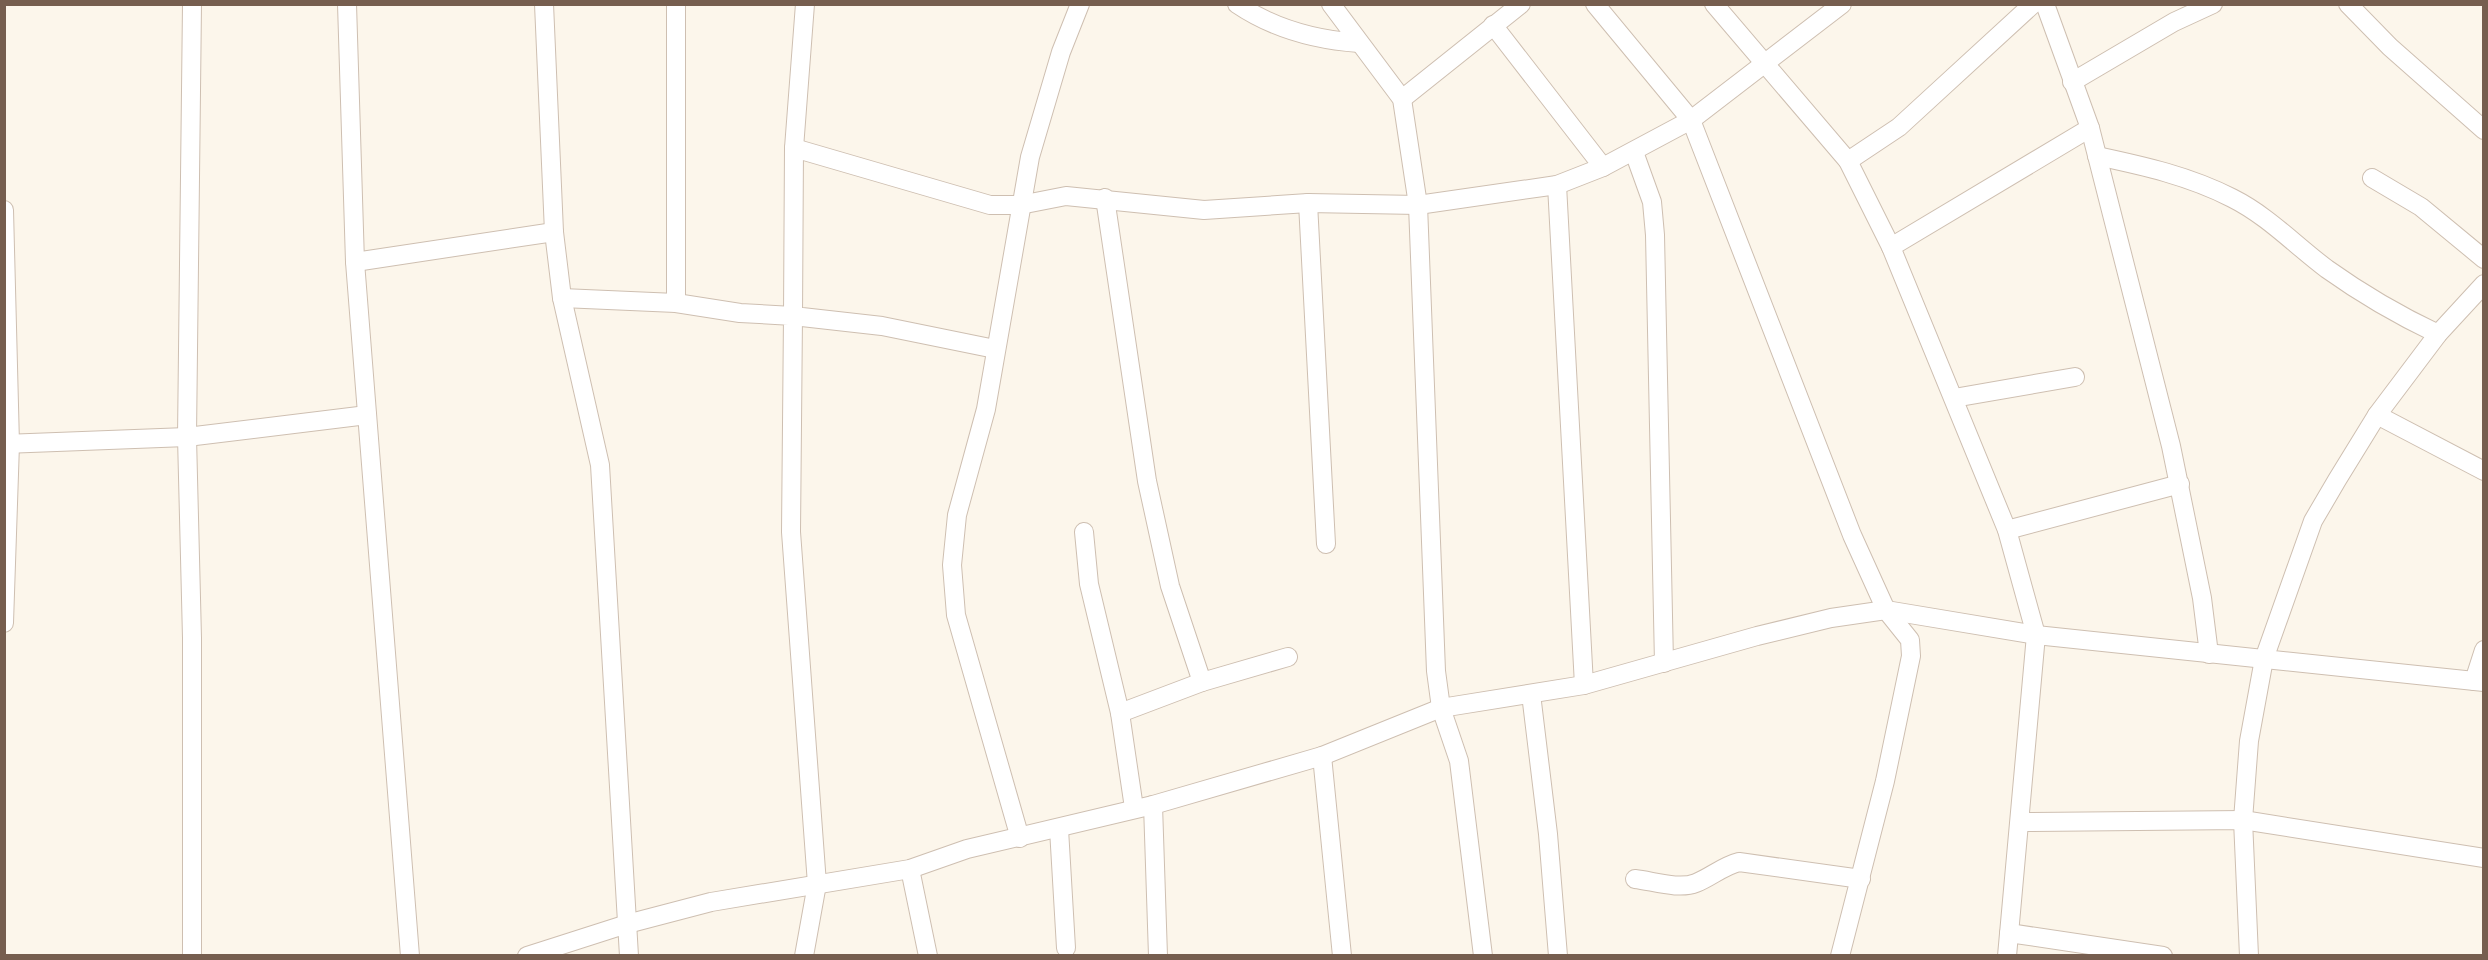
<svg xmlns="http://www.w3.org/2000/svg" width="2488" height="960" font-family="'Open Sans',sans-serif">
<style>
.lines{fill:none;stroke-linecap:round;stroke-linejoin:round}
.minor-casing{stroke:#cebfb1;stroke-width:20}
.minor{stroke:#fff;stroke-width:18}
</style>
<rect width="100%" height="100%" fill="#fcf6eb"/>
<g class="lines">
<defs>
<g id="minor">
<path d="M192,4L187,437L192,638V956"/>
<path d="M347,4L355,262L410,956"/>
<path d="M544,4L554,232L562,298L600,465L629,956"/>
<path d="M676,4V303"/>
<path d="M805,4L794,148L793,316L882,326L995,349"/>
<path d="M1237,4C1274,29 1315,40 1359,43"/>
<path d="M1331,4L1402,99L1418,205L1436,671L1441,708L1459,761L1483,956"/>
<path d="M1595,4L1691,120L1852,535L1886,610L1910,640L1911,656L1885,781L1840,956"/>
<path d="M1714,4L1848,161L1891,247L2007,530L2036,635L2007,956"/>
<path d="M2045,4L2090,128L2171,446L2202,598L2209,654"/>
<path d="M2348,4L2390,47L2484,130"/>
<path d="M1493,25L1603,167"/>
<path d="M2072,82L2174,22L2213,4"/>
<path d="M1402,99L1521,4"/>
<path d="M794,148L990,205H1020L1066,196L1204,210L1308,203L1418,205L1557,185L1603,167L1691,120L1842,4"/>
<path d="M1634,152L1652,202L1655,235L1664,663"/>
<path d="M2097,156C2144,166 2189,176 2232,198C2268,216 2295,245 2327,269C2362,294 2400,316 2438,334"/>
<path d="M1848,161L1899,127L2033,4"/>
<path d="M2372,178L2421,207L2484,259"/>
<path d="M1557,185L1584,685"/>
<path d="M1105,198L1147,481L1170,586L1202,682L1288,657"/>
<path d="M1308,203L1326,544"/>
<path d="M4,210L10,444L4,623"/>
<path d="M1891,247L2090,128"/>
<path d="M355,262L554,232"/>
<path d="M562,298L676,303L740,313L793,316L791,532L817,884L804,956"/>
<path d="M1954,398L2075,377"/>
<path d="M2377,415L2484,471"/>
<path d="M4,444L187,437L367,415"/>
<path d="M2007,530L2180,484"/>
<path d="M1084,532L1089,584L1120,713L1134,808"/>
<path d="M2474,681L2484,650"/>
<path d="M1531,694L1548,834L1558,956"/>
<path d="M1120,713L1202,682"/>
<path d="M1322,756L1342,956"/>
<path d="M1153,805L1158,956"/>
<path d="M2021,822L2243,820L2484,858"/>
<path d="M1059,829L1066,948"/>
<path d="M1020,838L956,615L952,565L957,515L986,409L1030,157L1061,52L1080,4"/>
<path d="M910,869L928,956"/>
<path d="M1635,879C1653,881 1679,890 1696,883C1711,877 1723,866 1739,862L1861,879"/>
<path d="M2009,933L2163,956"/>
<path d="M527,956L627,924L711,902L910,869L967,849L1153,805L1322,756L1441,708L1584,685L1757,636L1831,618L1886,610L2036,635L2484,682"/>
<path d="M2249,956L2243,820L2249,741L2264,659L2313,521L2337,480L2377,415L2438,334L2484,284"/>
</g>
</defs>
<use href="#minor" class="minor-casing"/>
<use href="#minor" class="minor"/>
</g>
<rect width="2488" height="960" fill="none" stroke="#765e4f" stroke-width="12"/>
</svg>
